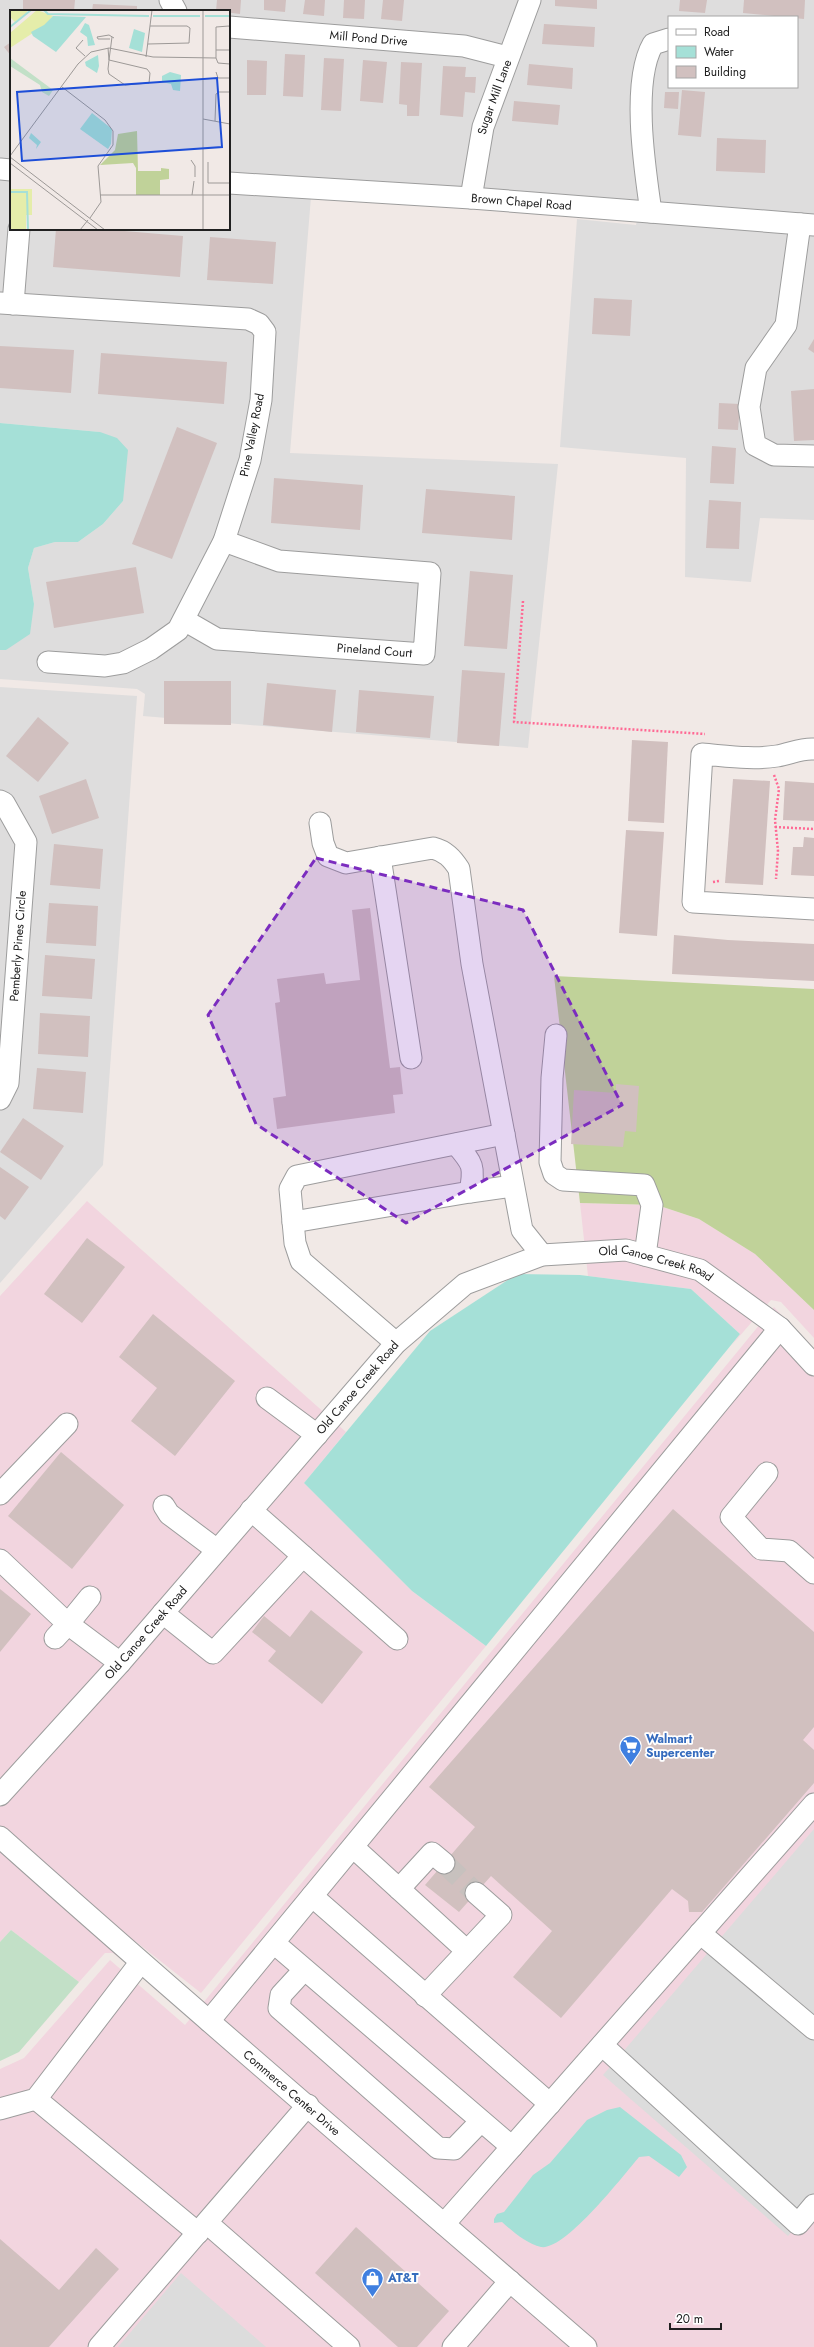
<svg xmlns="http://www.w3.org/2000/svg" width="814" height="2347" font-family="Jost,sans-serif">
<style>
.residential{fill:#dedddd;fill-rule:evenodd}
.commercial{fill:#f2d5df}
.forest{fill:#c0d299}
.wetland{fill:#c2e0c7}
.parking{fill:#dcdcdc}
.water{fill:#a5e0d7}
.building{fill:#d1c0bf}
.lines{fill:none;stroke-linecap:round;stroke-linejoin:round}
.minor-tunnel{stroke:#c7c1be;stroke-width:21;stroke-dasharray:21 10;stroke-linecap:butt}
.minor-casing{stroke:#9d9d9d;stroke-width:23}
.path{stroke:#ff6994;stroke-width:2.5;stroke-dasharray:2 2;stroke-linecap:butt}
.minor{stroke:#fff;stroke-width:21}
.marked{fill:#7b2cbf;fill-opacity:0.2;stroke:#7b2cbf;stroke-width:3;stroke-dasharray:8 5;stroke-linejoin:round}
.labels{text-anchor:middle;stroke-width:3.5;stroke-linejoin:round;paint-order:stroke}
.street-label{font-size:12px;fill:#202020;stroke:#fff}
.shop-label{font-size:12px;font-weight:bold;fill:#366cbe;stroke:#fff;text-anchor:start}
.inset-river{fill:none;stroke:#a5e0d7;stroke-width:2}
.inset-road{fill:none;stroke:#9d9997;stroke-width:1}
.view{fill:#1d4ed8;fill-opacity:0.15;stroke:#1d4ed8;stroke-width:2}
.inset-edge{fill:none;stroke:#202020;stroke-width:2}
</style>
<rect width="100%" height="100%" fill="#f1e9e6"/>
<g class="residential">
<path d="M0,0H814V216L229,174V11H11V161L0,160ZM669,17H797V87H669Z"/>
<path d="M0,178L11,179V229H229V192L311,197L290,453L558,464L528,748L143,716L145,694L137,689L0,679V650H6L34,604L28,568L34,548L55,542H78L103,524L123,501L100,432L0,423Z"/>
<path d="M577,219L636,225L637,220L814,234V520L760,518L751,582L685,577L686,458L560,447Z"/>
<path d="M0,687L137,696L103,1165L0,1283Z"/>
</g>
<g class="commercial">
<path d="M87,1201L346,1432L304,1483L412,1591L486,1646L201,1993L135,1941L121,1959L113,1953H105L79,1982L11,1930L0,1942V1296Z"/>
<path d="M580,1203L657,1205L699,1219L755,1254L814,1310V1338L781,1302L771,1300L731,1346L740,1334L691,1289L588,1276Z"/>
<path d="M774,1307L814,1350V2347H0V2069L24,2058L110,1960L185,2025Z"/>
</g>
<path class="forest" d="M554,976L814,989V1310L755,1254L699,1219L657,1205L580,1203Z"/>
<path class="wetland" d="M11,1930L79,1982L19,2052L0,2061V1942Z"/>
<g class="parking">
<path d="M814,1829V2206L788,2236L603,2075Z"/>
<path d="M181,2273L266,2347H118Z"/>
</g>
<g class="water">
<path d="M0,423L100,432L117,438L128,450L123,501L103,524L78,542H55L34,548L28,568L34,604L30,634L6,650H0Z"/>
<path d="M517,1274L580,1275L691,1289L740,1334L486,1646L412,1591L304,1483L430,1331Z"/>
<path d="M620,2107L681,2155L687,2167L679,2177L649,2156L639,2157C623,2176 565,2251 541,2247C527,2244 512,2231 502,2222L494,2223V2219L497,2214L504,2212L533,2175L550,2163L587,2120L607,2110Z"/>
</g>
<g class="building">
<path d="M23,0H75L74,11H23Z"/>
<path d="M217,0H241L240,14L216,11Z"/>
<path d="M264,0H286L285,12L264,10Z"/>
<path d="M305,0H325L324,16L303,14Z"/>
<path d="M344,0H365L364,19L343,18Z"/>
<path d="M383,0H404L402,21L381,19Z"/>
<path d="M555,0H597V9L555,6Z"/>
<path d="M680,0H707L705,13L679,11Z"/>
<path d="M744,0H805L804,19L743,13Z"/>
<path d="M93,4L137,6V11H92Z"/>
<path d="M544,24L595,27L594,47L542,44Z"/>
<path d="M11,42V56L4,47Z"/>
<path d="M229,50H231L230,70H229Z"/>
<path d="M285,54L305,55L303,97L283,96Z"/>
<path d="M324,58L344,59L341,111L321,110Z"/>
<path d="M247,60L267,61L266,95H247Z"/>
<path d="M363,60L387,62L383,103L360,101Z"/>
<path d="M401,62L422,63L419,116H407V105L399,104Z"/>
<path d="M529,64L573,68L572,89L527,85Z"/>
<path d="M443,66L466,67L465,77H476L475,93L465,92L463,117L440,115Z"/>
<path d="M682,90L705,92L701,137L678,135Z"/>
<path d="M665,92H679L678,109L664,108Z"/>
<path d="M514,101L560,105L558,125L512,121Z"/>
<path d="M717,138L766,140L765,173L716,171Z"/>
<path d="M56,229H101L183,236L180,277L53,267Z"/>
<path d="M210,237L276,242L273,284L207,280Z"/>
<path d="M594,298L632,300L630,336L592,334Z"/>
<path d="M814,339V353L808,349Z"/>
<path d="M0,346L74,350L71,393L0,388Z"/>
<path d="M101,353L227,362L224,404L98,394Z"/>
<path d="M814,389V440L794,441L791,391Z"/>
<path d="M719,403L740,404L738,430L718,429Z"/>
<path d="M177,427L217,443L172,559L132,544Z"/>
<path d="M712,446L736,448L734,484L710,483Z"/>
<path d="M274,478L363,485L360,530L271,523Z"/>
<path d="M426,489L515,496L512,540L422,533Z"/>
<path d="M709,500L741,502L739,549L706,548Z"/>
<path d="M136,567L144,613L54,628L46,582Z"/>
<path d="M470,571L513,575L507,649L464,646Z"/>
<path d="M462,670L505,673L499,746L457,743Z"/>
<path d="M164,681H231V725L164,724Z"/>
<path d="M267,683L336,690L332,732L263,725Z"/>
<path d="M359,690L434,696L430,738L356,732Z"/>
<path d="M38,717L69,743L38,782L6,756Z"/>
<path d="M632,740L668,742L664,823L628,821Z"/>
<path d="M86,779L99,818L52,834L39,796Z"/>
<path d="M733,779L770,781L763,885L725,883Z"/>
<path d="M785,781L814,783V821L783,820Z"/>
<path d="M626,830L664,832L657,936L619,933Z"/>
<path d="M804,837L814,838V876L791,875L793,847H803Z"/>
<path d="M54,844L103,849L100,889L50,885Z"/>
<path d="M49,903L98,906L96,946L46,943Z"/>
<path d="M370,908L390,1068L400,1067L403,1094L393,1095L395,1113L277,1129L273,1098L286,1096L275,1003L280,1002L277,979L324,973L326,984L360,980L352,910Z"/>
<path d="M674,935L728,940L814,944V981L672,974Z"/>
<path d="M45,955L95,959L92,999L42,996Z"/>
<path d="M40,1013L90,1016L88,1057L38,1054Z"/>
<path d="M37,1068L86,1072L83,1113L33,1109Z"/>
<path d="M616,1084L639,1086L636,1132L625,1131L623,1147L571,1144L574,1090L616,1093Z"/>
<path d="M23,1118L64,1146L41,1180L0,1152Z"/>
<path d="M0,1167L29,1187L5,1220L0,1216Z"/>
<path d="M87,1238L125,1267L82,1323L44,1294Z"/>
<path d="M153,1314L235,1381L175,1456L131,1421L157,1388L119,1357Z"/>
<path d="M61,1452L124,1505L72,1569L8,1516Z"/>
<path d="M673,1509L814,1632V1727L803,1740L814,1750V1783L702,1912H689L688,1901L672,1889L561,2018L513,1977L552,1931L491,1876L459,1912L425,1885L475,1827L429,1787Z"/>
<path d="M0,1589L31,1614L0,1652Z"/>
<path d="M311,1610L363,1652L322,1704L268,1661L276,1651L252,1632L264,1616L290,1637Z"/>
<path d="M356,2227L449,2311L417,2347H398L315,2273Z"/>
<path d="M0,2239L59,2290L96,2248L119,2269L49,2347H0Z"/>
</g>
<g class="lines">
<path class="minor-tunnel" d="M444,1863L476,1893"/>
<defs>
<g id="minor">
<path d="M170,0L176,11"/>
<path id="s1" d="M229,27L464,46L507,57"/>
<path d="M0,169L11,170"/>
<path id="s2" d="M229,183L471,198L814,225"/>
<path id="s3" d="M471,198L483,127L530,0"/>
<path d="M651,212C645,170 631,82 653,44L669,39"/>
<path d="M800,224L786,325L756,368L749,407L755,445L774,455L814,456"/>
<path d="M0,303L248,319L259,324L265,332L261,400L250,460L224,541L178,630L151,649L123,663L105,666L48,662"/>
<path d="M13,304L19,229"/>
<path id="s4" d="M184,620L217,639L424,654L430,573L279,561L224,541"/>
<path d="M814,749C801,748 790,754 777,756C753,760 727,756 702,754L693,902L814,909"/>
<path d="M0,801L4,803L26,842L8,1083L0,1099"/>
<path d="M320,823L323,843L328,856L346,863L433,848C445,851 452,858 459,869L472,964L522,1230L542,1255"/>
<path d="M380,857L411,1058"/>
<path d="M556,1035L552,1078L550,1162L554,1174L563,1180L644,1185L652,1205L645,1255"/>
<path d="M470,1192L513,1186"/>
<path d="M293,1222L470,1192C475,1166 473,1164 456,1144"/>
<path d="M396,1343L301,1261L295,1243L290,1189L297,1176L504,1134"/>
<path d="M267,1398L317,1435"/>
<path d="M767,1473L731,1517L761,1549L789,1551L814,1573"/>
<path d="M0,1494L67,1424"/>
<path d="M164,1506L169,1514L217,1550"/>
<path d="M251,1510L397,1639"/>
<path d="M0,1560L68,1624L55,1638"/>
<path d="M90,1597L68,1624L120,1663"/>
<path d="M163,1613L213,1653L303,1556"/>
<path id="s5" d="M0,1795L120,1663L396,1343L465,1284L542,1255L626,1250L700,1270L780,1328L814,1365"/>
<path id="s6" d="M0,1837C193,2010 390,2177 586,2347"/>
<path d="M353,1847L467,1951"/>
<path d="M399,1889L432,1853L444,1863"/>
<path d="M312,1896L550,2104"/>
<path d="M700,1933L814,2029"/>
<path d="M274,1943L512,2147"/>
<path d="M304,1970L281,1995L279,2008L438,2148L454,2149L481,2121"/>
<path d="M425,1996L501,1915L476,1893"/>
<path d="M209,2021L780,1328"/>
<path d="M602,2045L798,2224L814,2205"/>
<path d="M36,2099L198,2233"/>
<path d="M0,2109L36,2099L140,1963"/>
<path d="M207,2223L349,2347"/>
<path d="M444,2224L814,1804"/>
<path d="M99,2347L308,2105"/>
<path d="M453,2347L510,2281"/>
</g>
</defs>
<use href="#minor" class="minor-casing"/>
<g class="path">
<path d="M523,601L514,722L705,734"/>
<path d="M774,775L779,789L775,820L778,851L776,879"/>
<path d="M775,827L814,829"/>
<path d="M713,882L719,881"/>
</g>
<use href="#minor" class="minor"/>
</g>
<path class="marked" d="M316,858L523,910L622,1105L406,1223L256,1124L208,1015Z"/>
<defs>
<symbol id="supermarket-pin" viewBox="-11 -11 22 30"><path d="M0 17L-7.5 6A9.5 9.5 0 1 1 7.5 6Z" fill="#3f7fe0" stroke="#fff"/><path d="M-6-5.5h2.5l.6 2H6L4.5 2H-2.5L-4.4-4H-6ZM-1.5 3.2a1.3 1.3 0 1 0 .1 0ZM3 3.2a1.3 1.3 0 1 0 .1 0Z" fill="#fff"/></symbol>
<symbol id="shop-pin" viewBox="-11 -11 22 30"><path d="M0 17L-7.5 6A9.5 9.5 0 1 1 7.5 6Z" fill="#3f7fe0" stroke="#fff"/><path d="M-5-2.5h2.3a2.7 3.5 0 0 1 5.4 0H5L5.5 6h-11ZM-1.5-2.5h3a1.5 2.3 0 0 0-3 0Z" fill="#fff"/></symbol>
</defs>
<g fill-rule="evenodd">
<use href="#supermarket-pin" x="618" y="1734" width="25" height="34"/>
<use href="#shop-pin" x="360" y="2266" width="25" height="34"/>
</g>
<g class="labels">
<g class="street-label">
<text dy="4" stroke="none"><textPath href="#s1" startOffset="140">Mill Pond Drive</textPath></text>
<text dy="4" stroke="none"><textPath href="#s3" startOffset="104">Sugar Mill Lane</textPath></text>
<text dy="4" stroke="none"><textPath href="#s2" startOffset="293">Brown Chapel Road</textPath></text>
<text transform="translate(252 435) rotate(-79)" y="4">Pine Valley Road</text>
<text dy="4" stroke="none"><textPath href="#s4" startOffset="196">Pineland Court</textPath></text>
<text transform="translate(18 946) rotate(-86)" y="4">Pemberly Pines Circle</text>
<text dy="4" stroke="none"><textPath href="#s5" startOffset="890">Old Canoe Creek Road</textPath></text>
<text dy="4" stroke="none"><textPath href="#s5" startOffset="542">Old Canoe Creek Road</textPath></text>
<text dy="4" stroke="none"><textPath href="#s5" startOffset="218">Old Canoe Creek Road</textPath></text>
<text dy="4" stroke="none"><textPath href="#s6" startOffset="388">Commerce Center Drive</textPath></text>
</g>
<g class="shop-label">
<text x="646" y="1743">Walmart<tspan x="646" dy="14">Supercenter</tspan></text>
<text x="388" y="2282">AT&amp;T</text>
</g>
</g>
<g transform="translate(10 10)">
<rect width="220" height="220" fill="#f1e9e6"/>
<path d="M0,0H17V2L5,12L0,7ZM27,0L43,6L35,15L0,38V23ZM0,179H22V205H16V220H0Z" fill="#e5edaa"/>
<path d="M127,121L128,161H151V158L159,159V169L150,170V185H126V158L123,153L90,155L105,140L108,124Z" fill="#c0d299"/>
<path d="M0,48L43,80L39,86L32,82L30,75L0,56Z" fill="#c2e0c7"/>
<path d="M43,6L76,7L46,42L23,26L21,22L34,15ZM75,13L79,15L85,35L78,36L77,27L70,22ZM124,19L135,23L132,42L119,38ZM88,45L89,56L87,63L76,56L75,52ZM160,62L171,65L170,81L163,80L161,74L152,72V66ZM82,103L102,119L101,134L98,139L70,119ZM21,123L31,132L26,139L27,135L19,128Z" fill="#a5e0d7"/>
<path class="inset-river" d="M34,0L38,4L139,6M143,6H190M195,6H220M0,17L21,0M0,182H17L18,220"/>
<path class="inset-road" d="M220,18L219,16L206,17V48L208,53L220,54M100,29H88L87,27L99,25L104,28M73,30L66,38L75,46M138,34L179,33L180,18L177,16H140M98,38L99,50M206,40H220M136,47L142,0M99,50L137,59L140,63L139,73L115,75L99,64L98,59L99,50L102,27M206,62L208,68H220M52,77L95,110L103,121V135L88,156L91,192L80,208M193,109L220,114M205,111L206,84L209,82H220M0,146L68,54L81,42L99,38L143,47L206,48M0,147L95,220M181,150L185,156V167M198,152V173H220M0,153L88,220M90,185H220M182,185L184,171M70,220L78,210M193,220V0"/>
<path class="view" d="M207,68L212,137L12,151L7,82Z"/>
<rect width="220" height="220" class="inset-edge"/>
</g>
<rect x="668" y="16" width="130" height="72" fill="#ffffff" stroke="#a6a6a6"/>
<rect x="676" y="29" width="20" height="6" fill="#ffffff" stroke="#a6a6a6"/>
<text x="704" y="36" font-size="12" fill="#202020">Road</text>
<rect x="676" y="46" width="20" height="12" fill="#a5e0d7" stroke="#a6a6a6"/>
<text x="704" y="56" font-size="12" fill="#202020">Water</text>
<rect x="676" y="66" width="20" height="12" fill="#d1c0bf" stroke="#a6a6a6"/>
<text x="704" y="76" font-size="12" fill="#202020">Building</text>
<path d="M670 2323v6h51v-6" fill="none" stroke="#202020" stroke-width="2"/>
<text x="676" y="2323" font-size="12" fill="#202020" stroke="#ffffff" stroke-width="3" paint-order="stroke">20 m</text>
</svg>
